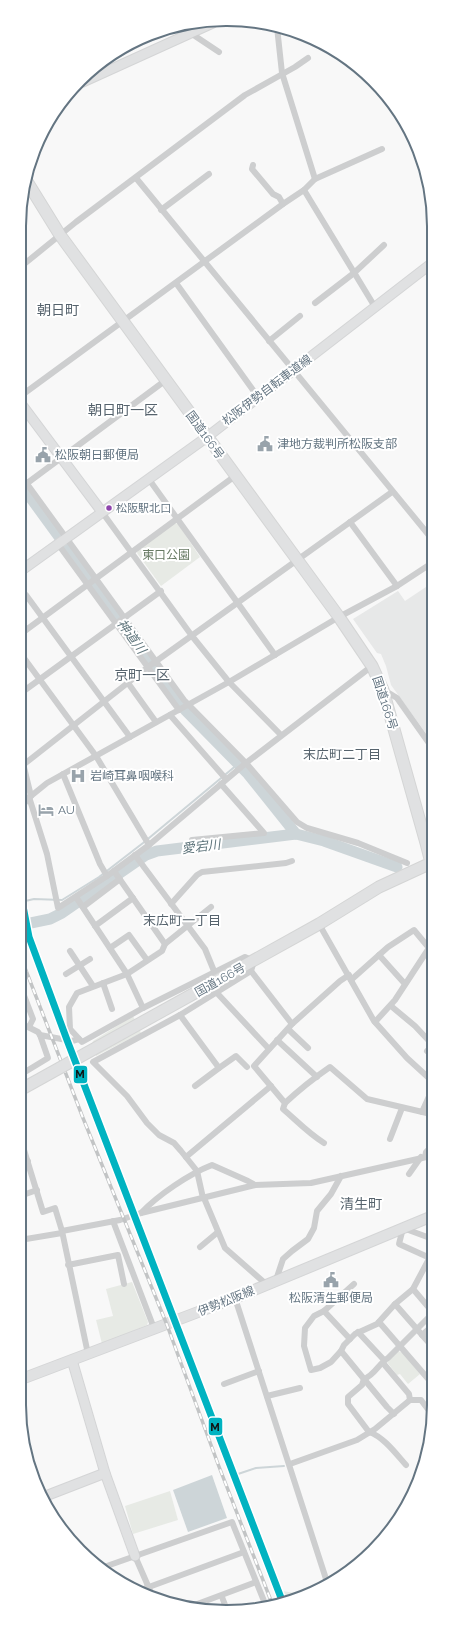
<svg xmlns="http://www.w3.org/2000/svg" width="453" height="1631" font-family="Raleway,'Noto Sans JP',sans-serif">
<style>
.built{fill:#e7e8e8}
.green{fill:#e7eae5}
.water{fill:#cdd5d8}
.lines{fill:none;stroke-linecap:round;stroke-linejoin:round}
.stream{stroke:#cdd5d8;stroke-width:2}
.river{stroke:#cdd5d8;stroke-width:11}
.secondary-casing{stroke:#d4d5d6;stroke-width:11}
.primary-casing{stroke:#d4d5d6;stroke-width:12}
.highway-casing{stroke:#d4d5d5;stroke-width:13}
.street{stroke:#cdcecf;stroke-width:6}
.secondary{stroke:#e0e1e2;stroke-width:9}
.primary{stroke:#e0e1e2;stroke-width:10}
.highway{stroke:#e0e1e2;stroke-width:11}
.rail-casing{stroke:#c2c4c5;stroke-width:3.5}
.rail{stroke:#fff;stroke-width:2;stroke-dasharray:6;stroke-linecap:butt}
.highway-bridge-casing{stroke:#d4d5d5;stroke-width:13;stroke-linecap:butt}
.highway-bridge{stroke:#e0e1e2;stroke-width:11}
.rail-1-casing{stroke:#fff;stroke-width:10}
.rail-1{stroke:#00b3c1;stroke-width:7}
.bus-dot{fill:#8e44ad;stroke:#fff;stroke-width:1.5}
.labels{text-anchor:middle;stroke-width:4;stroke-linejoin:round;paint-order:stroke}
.bus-label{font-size:11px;fill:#647582;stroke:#fff;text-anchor:start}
.street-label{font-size:12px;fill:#647582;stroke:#fff}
.poi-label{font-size:12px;fill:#647582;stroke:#fff;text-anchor:start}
.park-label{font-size:12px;fill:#677a63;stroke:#fff}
.water-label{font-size:13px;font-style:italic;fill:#5f757c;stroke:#fff}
.neighbourhood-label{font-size:13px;fill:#56636d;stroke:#fff}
.quarter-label{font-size:14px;fill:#56636d;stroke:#fff}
.rim{fill:none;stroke:#647582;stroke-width:2}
.line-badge{stroke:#fff;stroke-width:1.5}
.pale-badge-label{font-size:11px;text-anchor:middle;font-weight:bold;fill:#111}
</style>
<rect width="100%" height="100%" fill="#f8f8f8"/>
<path class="built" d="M432,583L431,739H430L391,685L386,666L381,654L377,653L353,619L398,591L405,601Z"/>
<g class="green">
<path d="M174,523L178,524L200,557L161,586L137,553L138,549Z"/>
<path d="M133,1016L141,1033L96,1056L91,1045L93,1041Z"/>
<path d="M132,1282L148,1322L147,1325L102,1344L96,1320L113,1316L106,1289Z"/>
<path d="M398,1351L403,1353L420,1374L408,1384L400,1374L397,1375L387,1362Z"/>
<path d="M170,1491L178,1520L133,1534L125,1506Z"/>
<path d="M282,1591L302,1594L287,1602Z"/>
</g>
<path class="water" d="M212,1475L227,1518L188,1532L173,1490Z"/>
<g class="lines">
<g class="stream">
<path d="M21,902L34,899L62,900L99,877L143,843L238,764"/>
<path d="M238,1474L256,1468L284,1466"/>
</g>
<g class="river">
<path d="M22,486L186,711L248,774L296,834"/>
<path d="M21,925L50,919L62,913L146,855L157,851L296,834L324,841L397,867"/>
</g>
<defs>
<g id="secondary">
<path d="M83,82L213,23"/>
<path d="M22,405L102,512"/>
<path d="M22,570L207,437L432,263"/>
<path d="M72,1360L105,1473L135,1556"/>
<path d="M43,1497L105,1473"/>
</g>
<path id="primary" d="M19,1380L235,1298L430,1217"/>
<path id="highway" d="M26,180L60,235L339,617L372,666L383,690L426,843L431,863L379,887L319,924L238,969"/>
</defs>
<use href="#secondary" class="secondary-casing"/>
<use href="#primary" class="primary-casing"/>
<use href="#highway" class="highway-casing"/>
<g class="street">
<path d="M183,24L195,36L219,52"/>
<path d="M277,27L282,73L315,179"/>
<path d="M253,165L252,169L273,194L279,197L283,204"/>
<path d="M136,178L432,539"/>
<path d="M304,190L375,307"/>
<path d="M161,210L209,174"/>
<path d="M23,265L76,222L245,95L295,67L308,58"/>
<path d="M176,283L258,397"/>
<path d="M315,303L354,273L384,245"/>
<path d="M269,341L300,316"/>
<path d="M22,395L283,204L304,190L315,179L382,149"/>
<path d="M22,477L184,700L246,763L297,822L307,828L358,843L407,863"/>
<path d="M148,478L275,655"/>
<path d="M22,487L166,380"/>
<path d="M102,512L192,636L229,682L281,735"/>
<path d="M350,522L397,586"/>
<path d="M58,544L179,710"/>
<path d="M22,593L26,595L130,737"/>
<path d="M22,633L235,476"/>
<path d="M21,654L96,756L149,845"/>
<path d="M128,683L156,722"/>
<path d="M384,690L397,698L431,746"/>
<path d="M21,693L161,591"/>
<path d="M170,715L226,779"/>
<path d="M21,755L31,796"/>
<path d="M23,765L148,667L392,492"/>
<path d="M63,774L100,864L107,876"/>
<path d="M29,797L47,854L58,908L107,876L149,845L246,763L372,666"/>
<path d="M21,807L31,796L47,783L229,682L339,617L397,586L432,563"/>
<path d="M192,840L264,833L221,784"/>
<path d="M135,855L205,949L214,971"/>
<path d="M114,871L165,944"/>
<path d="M76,897L127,974L143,1008"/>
<path d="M171,904L197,875L202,872L286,863L292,861"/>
<path d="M83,907L120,879"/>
<path d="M319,924L374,1021L407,1058L431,1080"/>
<path d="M95,926L133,898"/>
<path d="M110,948L129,935L147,960"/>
<path d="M70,951L93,986"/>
<path d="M379,955L405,984"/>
<path d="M251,971L292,1024"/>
<path d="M66,974L90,959"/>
<path d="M351,980L388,947L414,930L429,948"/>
<path d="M103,983L112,1009"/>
<path d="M20,985L33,1019L29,1027"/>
<path d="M217,993L269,1049"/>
<path d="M391,1006L415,1026L431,1043"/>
<path d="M180,1015L219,1068L236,1056L247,1067"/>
<path d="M375,1022L395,1000L429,948L431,949"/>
<path d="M20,1023L38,1032L40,1035L72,1041L79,1039"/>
<path d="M288,1029L308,1048"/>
<path d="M277,1040L317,1077"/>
<path d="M431,1054L427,1051L431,1047"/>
<path d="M20,1075L48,1058L40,1035"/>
<path d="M195,1086L219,1068"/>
<path d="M285,1103C299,1090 314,1078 330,1067L367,1099L431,1114"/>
<path d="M422,1112L431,1092"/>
<path d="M20,1137L43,1212L55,1208L62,1231L88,1354"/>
<path d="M390,1139L402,1108"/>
<path d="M324,1143C308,1133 297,1121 283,1109L285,1103L254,1066L292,1024L340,981L349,975"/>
<path d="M186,1157L271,1086"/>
<path d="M425,1157L426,1152L431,1147"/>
<path d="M20,1164L28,1161"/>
<path d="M409,1174L421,1157"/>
<path d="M20,1196L37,1190"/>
<path d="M203,1198L197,1171L181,1151L174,1143L159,1135L147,1123L127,1096L93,1062L180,1015L251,971L254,961L245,957L143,1008L82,1042L70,1029L69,1007L77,993L127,974L162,951L165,944L211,907"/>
<path d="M204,1198L225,1248L266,1284"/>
<path d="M141,1213C158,1195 189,1174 212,1165L248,1181L255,1185"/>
<path d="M113,1221L152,1323L155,1329"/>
<path d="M62,1231L120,1220L141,1213L255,1185L311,1183L431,1156"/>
<path d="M20,1240L62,1233"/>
<path d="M200,1247L218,1232"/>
<path d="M430,1258L399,1244L403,1228L430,1238"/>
<path d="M68,1265L118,1255L124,1284"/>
<path d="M276,1280L283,1259L292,1251L308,1239L314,1228L317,1211L331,1194L341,1176"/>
<path d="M354,1284L324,1311L314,1316L305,1328L304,1346L311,1370L320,1368L331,1362L341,1351L344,1345L355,1334L377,1324L395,1304L413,1289L430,1257"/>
<path d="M413,1289L430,1309"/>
<path d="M235,1298L327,1582"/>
<path d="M395,1304L430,1344"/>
<path d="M324,1311L350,1339"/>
<path d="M379,1322L430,1381"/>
<path d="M358,1332L384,1360"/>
<path d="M422,1335L430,1328"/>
<path d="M341,1351L387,1407L394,1414"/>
<path d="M383,1363L409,1394L410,1400"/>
<path d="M224,1384L259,1371"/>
<path d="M267,1396L300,1388"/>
<path d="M290,1464L357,1440L375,1429L410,1400H421L430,1412"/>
<path d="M406,1465C396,1454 384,1437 369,1432L348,1404V1397L362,1385L364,1379C375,1375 379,1363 388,1358L430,1316"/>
<path d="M135,1556L152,1595"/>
<path d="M104,1567L232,1522L266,1606"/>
<path d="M138,1591L244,1552"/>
<path d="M222,1597L227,1610"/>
<path d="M192,1606L256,1582"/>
</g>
<use href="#secondary" class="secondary"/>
<use href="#primary" class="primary"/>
<use href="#highway" class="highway"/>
<defs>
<path id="rail" d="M20,955L83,1118L167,1325L218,1464L273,1606"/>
</defs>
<use href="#rail" class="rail-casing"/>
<use href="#rail" class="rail"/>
<defs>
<path id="highway-bridge" d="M20,1090L238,969"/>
</defs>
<use href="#highway-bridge" class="highway-bridge-casing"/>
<use href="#highway-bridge" class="highway-bridge"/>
<defs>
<path id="rail-1" d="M21,896L29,937L67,1040L283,1603"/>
</defs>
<use href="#rail-1" class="rail-1-casing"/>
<use href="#rail-1" class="rail-1"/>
</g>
<defs>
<symbol id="civic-bare" viewBox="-9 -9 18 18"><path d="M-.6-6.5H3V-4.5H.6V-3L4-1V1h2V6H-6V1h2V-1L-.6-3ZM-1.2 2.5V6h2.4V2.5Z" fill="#98a3ab" stroke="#fff" stroke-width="2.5" paint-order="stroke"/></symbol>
<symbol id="hospital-bare" viewBox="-9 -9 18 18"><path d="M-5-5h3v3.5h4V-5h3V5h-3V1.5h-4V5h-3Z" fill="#98a3ab" stroke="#fff" stroke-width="2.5" paint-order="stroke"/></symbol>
<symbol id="hotel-bare" viewBox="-9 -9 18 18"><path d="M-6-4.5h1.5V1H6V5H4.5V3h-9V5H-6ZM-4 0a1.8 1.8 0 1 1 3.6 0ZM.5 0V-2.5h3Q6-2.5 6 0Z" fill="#98a3ab" stroke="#fff" stroke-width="2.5" paint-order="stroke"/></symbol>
</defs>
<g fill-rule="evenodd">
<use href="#civic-bare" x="254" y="433" width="22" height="22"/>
<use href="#civic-bare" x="32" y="444" width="22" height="22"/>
<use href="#hospital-bare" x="67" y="765" width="22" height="22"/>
<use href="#hotel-bare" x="35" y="799" width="22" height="22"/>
<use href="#civic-bare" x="320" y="1269" width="22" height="22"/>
</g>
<circle class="bus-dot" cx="109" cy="508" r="3.5"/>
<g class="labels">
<g class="bus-label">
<text x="116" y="512">松阪駅北口</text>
</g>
<g class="street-label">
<text transform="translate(267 390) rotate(-37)" y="4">松阪伊勢自転車道線</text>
<text transform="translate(205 435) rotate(54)" y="4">国道166号</text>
<text transform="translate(385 703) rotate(72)" y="4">国道166号</text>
<text transform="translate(220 980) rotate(-29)" y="4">国道166号</text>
<text transform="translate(226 1301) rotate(-22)" y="4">伊勢松阪線</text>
</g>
<g class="poi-label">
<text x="277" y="448">津地方裁判所松阪支部</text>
<text x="55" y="459">松阪朝日郵便局</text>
<text x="90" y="780">岩崎耳鼻咽喉科</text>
<text x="58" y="814">AU</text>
<text x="331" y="1302" text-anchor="middle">松阪清生郵便局</text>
</g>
<g class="park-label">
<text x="166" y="559">東口公園</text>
</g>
<g class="water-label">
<text transform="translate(132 636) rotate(54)" y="5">神道川</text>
<text transform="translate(201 846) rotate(-7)" y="5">愛宕川</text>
</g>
<g class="neighbourhood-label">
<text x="342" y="759">末広町二丁目</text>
<text x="182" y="925">末広町一丁目</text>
</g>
<g class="quarter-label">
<text x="58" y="315">朝日町</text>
<text x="123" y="415">朝日町一区</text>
<text x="142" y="680">京町一区</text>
<text x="361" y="1209">清生町</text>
</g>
</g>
<path d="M0 0H453V1631H0ZM226 26H227A200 200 0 0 1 427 226V1405A200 200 0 0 1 227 1605H226A200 200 0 0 1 26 1405V226A200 200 0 0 1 226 26Z" fill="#fff" fill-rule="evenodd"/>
<path class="rim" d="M226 26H227A200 200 0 0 1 427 226V1405A200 200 0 0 1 227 1605H226A200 200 0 0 1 26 1405V226A200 200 0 0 1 226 26Z"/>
<g class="line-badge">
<rect x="73" y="1065" width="15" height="19" rx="4" fill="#00b3c1"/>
<rect x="208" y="1417" width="15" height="19" rx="4" fill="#00b3c1"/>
</g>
<g class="pale-badge-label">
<text x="80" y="1078">M</text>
<text x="215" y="1431">M</text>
</g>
</svg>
